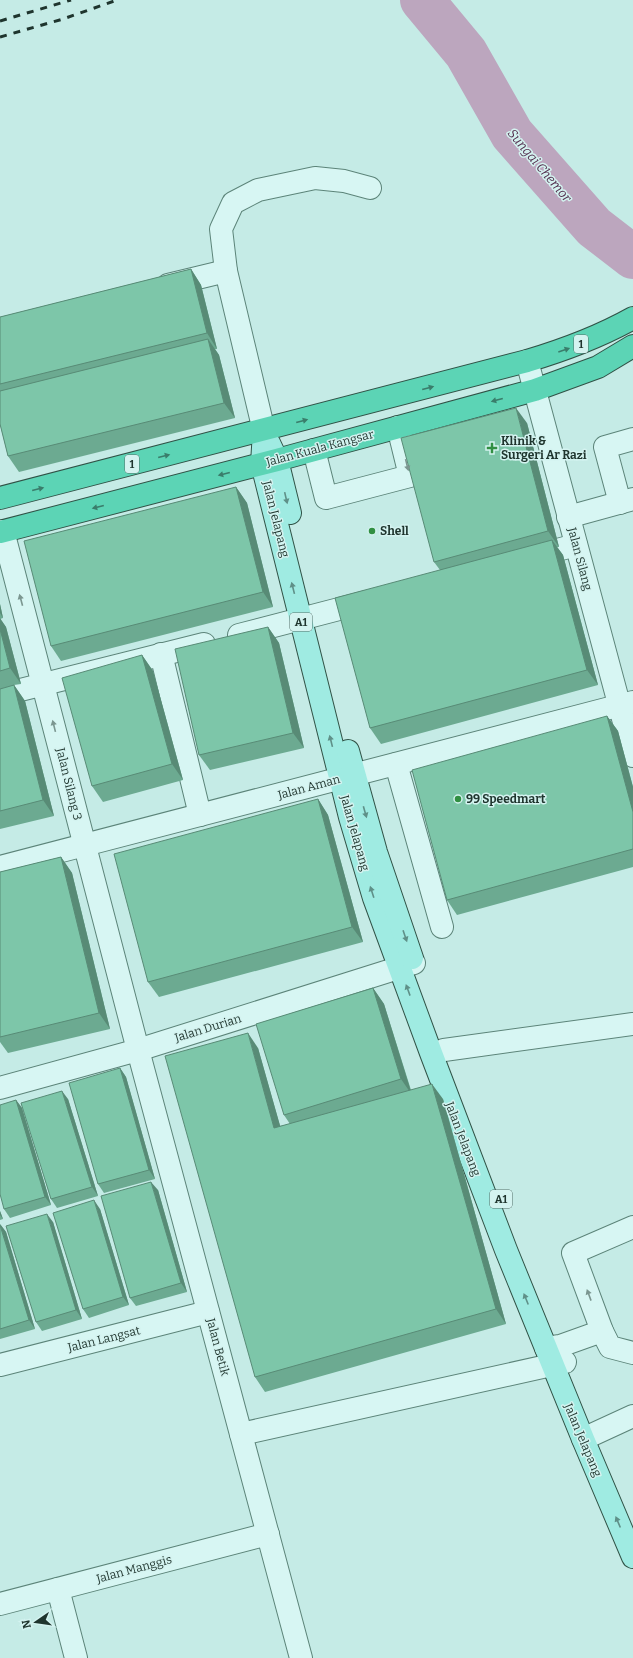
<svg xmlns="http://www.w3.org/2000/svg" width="633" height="1658" font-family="Bitter,serif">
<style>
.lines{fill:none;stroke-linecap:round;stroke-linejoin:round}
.river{stroke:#bca6be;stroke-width:44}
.minor-casing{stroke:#5c8479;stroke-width:24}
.major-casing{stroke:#305246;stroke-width:24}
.highway-casing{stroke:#305246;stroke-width:24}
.minor{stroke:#d7f6f3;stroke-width:22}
.major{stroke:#9febe2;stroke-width:22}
.highway{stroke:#5cd4b5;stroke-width:22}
.rail{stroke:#1f352e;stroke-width:3;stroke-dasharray:7 7;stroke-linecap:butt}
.wall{fill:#6caa91}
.shaded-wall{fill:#588b76}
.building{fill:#7dc6a9;stroke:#588b76}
.oneway{fill:#3a7d6b}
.oneway2{fill:#7b9690}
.oneway3{fill:#5f9088}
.poi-dot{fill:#318f42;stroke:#d4f3f0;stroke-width:1.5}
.labels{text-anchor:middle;stroke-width:3;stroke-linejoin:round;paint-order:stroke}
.shield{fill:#d4f3f0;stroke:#556e68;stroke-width:1}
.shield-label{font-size:11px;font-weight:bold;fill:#1f352e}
.poi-label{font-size:12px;font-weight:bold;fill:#1f352e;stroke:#d4f3f0;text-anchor:start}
.street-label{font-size:12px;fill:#1f352e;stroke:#d4f3f0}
.water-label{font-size:13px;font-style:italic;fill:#542f4f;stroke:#d4f3f0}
</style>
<rect width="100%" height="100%" fill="#c5ebe6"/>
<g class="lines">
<path class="river" d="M422,0L466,53L512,134L594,227L633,257"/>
<defs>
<g id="minor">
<path d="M168,285L226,271"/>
<path d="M527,361L633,756"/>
<path d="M264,431L226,271L221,229L233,203L258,190L315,178L344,181L370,188"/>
<path d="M314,450L326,498L410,476L398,427"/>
<path d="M620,503L605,447L633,439"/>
<path d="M568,517L633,499"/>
<path d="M3,531L138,1050L301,1658"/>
<path d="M531,557L576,545"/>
<path d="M239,635L366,602"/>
<path d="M161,654L200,815"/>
<path d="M0,695L204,644"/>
<path d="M396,764L442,927"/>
<path d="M0,867L633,702"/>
<path d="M444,1050L633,1024"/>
<path d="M0,1088L138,1050L414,963"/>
<path d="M633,1227L573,1253L602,1331L610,1347L633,1353"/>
<path d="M546,1348L560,1346L602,1331"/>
<path d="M0,1365L208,1312"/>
<path d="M241,1434L565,1362"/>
<path d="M583,1439L633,1416"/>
<path d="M58,1589L76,1658"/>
<path d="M0,1604L268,1534"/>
</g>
<g id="major">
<path d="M264,431L262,464L350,817L374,898L431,1053L506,1250L583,1439L633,1557"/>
<path d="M269,443L277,460L290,513"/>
<path d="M348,751L376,852L412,958"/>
</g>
<g id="highway">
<path d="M0,498L527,361C564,350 599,337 633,318"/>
<path d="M0,532L277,460L535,390L598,367L633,346"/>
</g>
</defs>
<use href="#minor" class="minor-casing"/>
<use href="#major" class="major-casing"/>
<use href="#highway" class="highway-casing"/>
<use href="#minor" class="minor"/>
<use href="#major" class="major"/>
<use href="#highway" class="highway"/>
<g class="rail">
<path d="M0,21L71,0"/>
<path d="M0,37L63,19L117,0"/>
</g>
</g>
<g class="wall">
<path d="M191,269L201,285L217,349H215L219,355L235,418L19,472L8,456L0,424V317Z"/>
<path d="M527,423L559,547H557L563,555L598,685L381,744L370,728L440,570L434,562Z"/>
<path d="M236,487L247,503L273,607L61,661L51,646Z"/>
<path d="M0,604L3,618L0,619L6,627L21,684L14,685L25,701L54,816L0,829Z"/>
<path d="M268,627L279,643L304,748L210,770L199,755Z"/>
<path d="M142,655L153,671L183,780L103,802L92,786Z"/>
<path d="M607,716L618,731L633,787V867L457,915L447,900Z"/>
<path d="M318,799L328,815L363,942L159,997L148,982Z"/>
<path d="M61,857L72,873L110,1029L8,1053L0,1042V872Z"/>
<path d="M373,988L384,1004L411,1090L443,1099L506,1324L265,1392L255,1377L258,1048L280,1126L290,1124L284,1115Z"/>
<path d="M120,1068L126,1077L155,1179L104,1193L98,1184Z"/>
<path d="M68,1099L98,1196L57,1208L51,1199Z"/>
<path d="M16,1100L22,1108L51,1205L10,1218L4,1209Z"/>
<path d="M158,1190L187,1292L136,1306L130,1298Z"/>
<path d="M100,1209L129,1305L89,1318L83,1309Z"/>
<path d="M0,1211L3,1219L0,1220Z"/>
<path d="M53,1222L82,1319L42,1331L36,1322Z"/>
<path d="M0,1224L6,1232L35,1329L0,1339Z"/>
</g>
<g class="shaded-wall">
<path d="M191,269L201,285L217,349L207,333Z"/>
<path d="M208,339L219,355L235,418L224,403Z"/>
<path d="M516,408L527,423L559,547L548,531Z"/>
<path d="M236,487L247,503L273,607L263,592Z"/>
<path d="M552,540L563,555L598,685L587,670Z"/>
<path d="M0,604L3,618L0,613Z"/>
<path d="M0,618L6,627L21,684L10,668L0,629Z"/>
<path d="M268,627L279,643L304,748L293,733Z"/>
<path d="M142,655L153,671L183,780L172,764Z"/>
<path d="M14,685L25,701L54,816L43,800Z"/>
<path d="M607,716L618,731L633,787V812Z"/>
<path d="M318,799L328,815L363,942L352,927Z"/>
<path d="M61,857L72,873L110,1029L99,1013Z"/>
<path d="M373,988L384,1004L412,1095L401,1079Z"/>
<path d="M248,1033L258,1048L285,1143L274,1128Z"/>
<path d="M120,1068L126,1077L155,1179L149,1170Z"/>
<path d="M432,1084L443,1099L506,1324L496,1309Z"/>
<path d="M62,1091L68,1099L98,1196L92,1187Z"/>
<path d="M16,1100L22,1108L51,1205L45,1197Z"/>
<path d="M151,1182L158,1190L187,1292L181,1283Z"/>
<path d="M94,1200L100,1209L129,1305L123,1297Z"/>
<path d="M0,1211L3,1219L0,1215Z"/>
<path d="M47,1214L53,1222L82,1319L76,1310Z"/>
<path d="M0,1224L6,1232L35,1329L29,1320Z"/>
</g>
<g class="building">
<path d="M191,269L207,333L0,384V317Z"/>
<path d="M208,339L224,403L8,456L0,424V391Z"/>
<path d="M516,408L548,531L434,562L401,438Z"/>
<path d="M236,487L263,592L51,646L24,541Z"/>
<path d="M552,540L587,670L370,728L335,598Z"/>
<path d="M268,627L293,733L199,755L175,649Z"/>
<path d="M0,629L10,668L0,671Z"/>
<path d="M142,655L172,764L92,786L62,678Z"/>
<path d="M14,685L43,800L0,811V689Z"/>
<path d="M607,716L633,812V849L447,900L412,770Z"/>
<path d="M318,799L352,927L148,982L114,854Z"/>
<path d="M61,857L99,1013L0,1037V872Z"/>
<path d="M373,988L401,1079L284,1115L256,1024Z"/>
<path d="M248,1033L274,1128L432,1084L496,1309L255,1377L165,1056Z"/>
<path d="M120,1068L149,1170L98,1184L69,1083Z"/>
<path d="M62,1091L92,1187L51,1199L21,1103Z"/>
<path d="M16,1100L45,1197L4,1209L0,1194V1105Z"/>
<path d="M151,1182L181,1283L130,1298L101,1196Z"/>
<path d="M94,1200L123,1297L83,1309L53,1213Z"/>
<path d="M47,1214L76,1310L36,1322L6,1226Z"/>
<path d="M0,1225L29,1320L0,1329Z"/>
</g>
<defs><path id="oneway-solid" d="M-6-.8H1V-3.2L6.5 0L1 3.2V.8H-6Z"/></defs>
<g class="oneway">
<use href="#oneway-solid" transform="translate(564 350) rotate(-19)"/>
<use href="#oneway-solid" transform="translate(428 388) rotate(-15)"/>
<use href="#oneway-solid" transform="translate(497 400) rotate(165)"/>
<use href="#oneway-solid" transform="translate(302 421) rotate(-15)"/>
<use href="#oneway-solid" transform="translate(164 456) rotate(-14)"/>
<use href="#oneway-solid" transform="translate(224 474) rotate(166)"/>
<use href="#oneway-solid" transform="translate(38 489) rotate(-14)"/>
<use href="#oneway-solid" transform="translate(98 507) rotate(166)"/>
</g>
<g class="oneway2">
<use href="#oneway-solid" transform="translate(407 465) rotate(76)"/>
<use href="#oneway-solid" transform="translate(21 600) rotate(-105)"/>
<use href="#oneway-solid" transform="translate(54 726) rotate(-104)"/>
<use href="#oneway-solid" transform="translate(589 1295) rotate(-110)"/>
</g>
<g class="oneway3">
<use href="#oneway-solid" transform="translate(286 498) rotate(77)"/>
<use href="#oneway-solid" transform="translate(293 588) rotate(-104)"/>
<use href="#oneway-solid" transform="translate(331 741) rotate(-104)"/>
<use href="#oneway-solid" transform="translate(365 812) rotate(74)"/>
<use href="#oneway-solid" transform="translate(372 892) rotate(-108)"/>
<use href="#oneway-solid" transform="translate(405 936) rotate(71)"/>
<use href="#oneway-solid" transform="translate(408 990) rotate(-110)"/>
<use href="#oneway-solid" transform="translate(526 1299) rotate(-112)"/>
<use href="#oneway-solid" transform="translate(618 1522) rotate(-113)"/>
</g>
<g class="poi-dot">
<path d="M490 442h4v4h4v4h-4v4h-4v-4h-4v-4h4z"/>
<circle cx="372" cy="531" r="4"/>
<circle cx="458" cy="799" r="4"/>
</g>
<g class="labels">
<g class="shield">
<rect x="574" y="335" width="14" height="18" rx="3"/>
<rect x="125" y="455" width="14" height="18" rx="3"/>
<rect x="290" y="613" width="22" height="18" rx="3"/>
<rect x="490" y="1190" width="22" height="18" rx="3"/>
</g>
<g class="shield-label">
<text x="581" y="348">1</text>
<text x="132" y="468">1</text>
<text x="301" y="626">A1</text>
<text x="501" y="1203">A1</text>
</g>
<g class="poi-label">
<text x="501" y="445">Klinik &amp;<tspan x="501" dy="14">Surgeri Ar Razi</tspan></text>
<text x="380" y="535">Shell</text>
<text x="466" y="803">99 Speedmart</text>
</g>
<g class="street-label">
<text transform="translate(320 448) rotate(-15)" y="4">Jalan Kuala Kangsar</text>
<text transform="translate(276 519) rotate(76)" y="4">Jalan Jelapang</text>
<text transform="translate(580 559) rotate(75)" y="4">Jalan Silang</text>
<text transform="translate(69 784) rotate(76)" y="4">Jalan Silang 3</text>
<text transform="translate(309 787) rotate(-15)" y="4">Jalan Aman</text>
<text transform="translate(355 833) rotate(74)" y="4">Jalan Jelapang</text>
<text transform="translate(208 1028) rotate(-17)" y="4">Jalan Durian</text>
<text transform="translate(463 1139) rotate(69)" y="4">Jalan Jelapang</text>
<text transform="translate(104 1339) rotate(-14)" y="4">Jalan Langsat</text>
<text transform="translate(218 1347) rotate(75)" y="4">Jalan Betik</text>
<text transform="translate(583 1440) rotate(67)" y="4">Jalan Jelapang</text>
<text transform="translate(134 1569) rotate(-15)" y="4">Jalan Manggis</text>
</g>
<g class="water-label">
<text transform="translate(540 165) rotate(50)" y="5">Sungai Chemor</text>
</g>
</g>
<g transform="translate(36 1622) rotate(257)" stroke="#d4f3f0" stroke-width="3" paint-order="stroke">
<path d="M0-3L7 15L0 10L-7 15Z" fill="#1f352e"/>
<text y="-6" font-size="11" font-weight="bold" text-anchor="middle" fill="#1f352e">N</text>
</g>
</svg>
